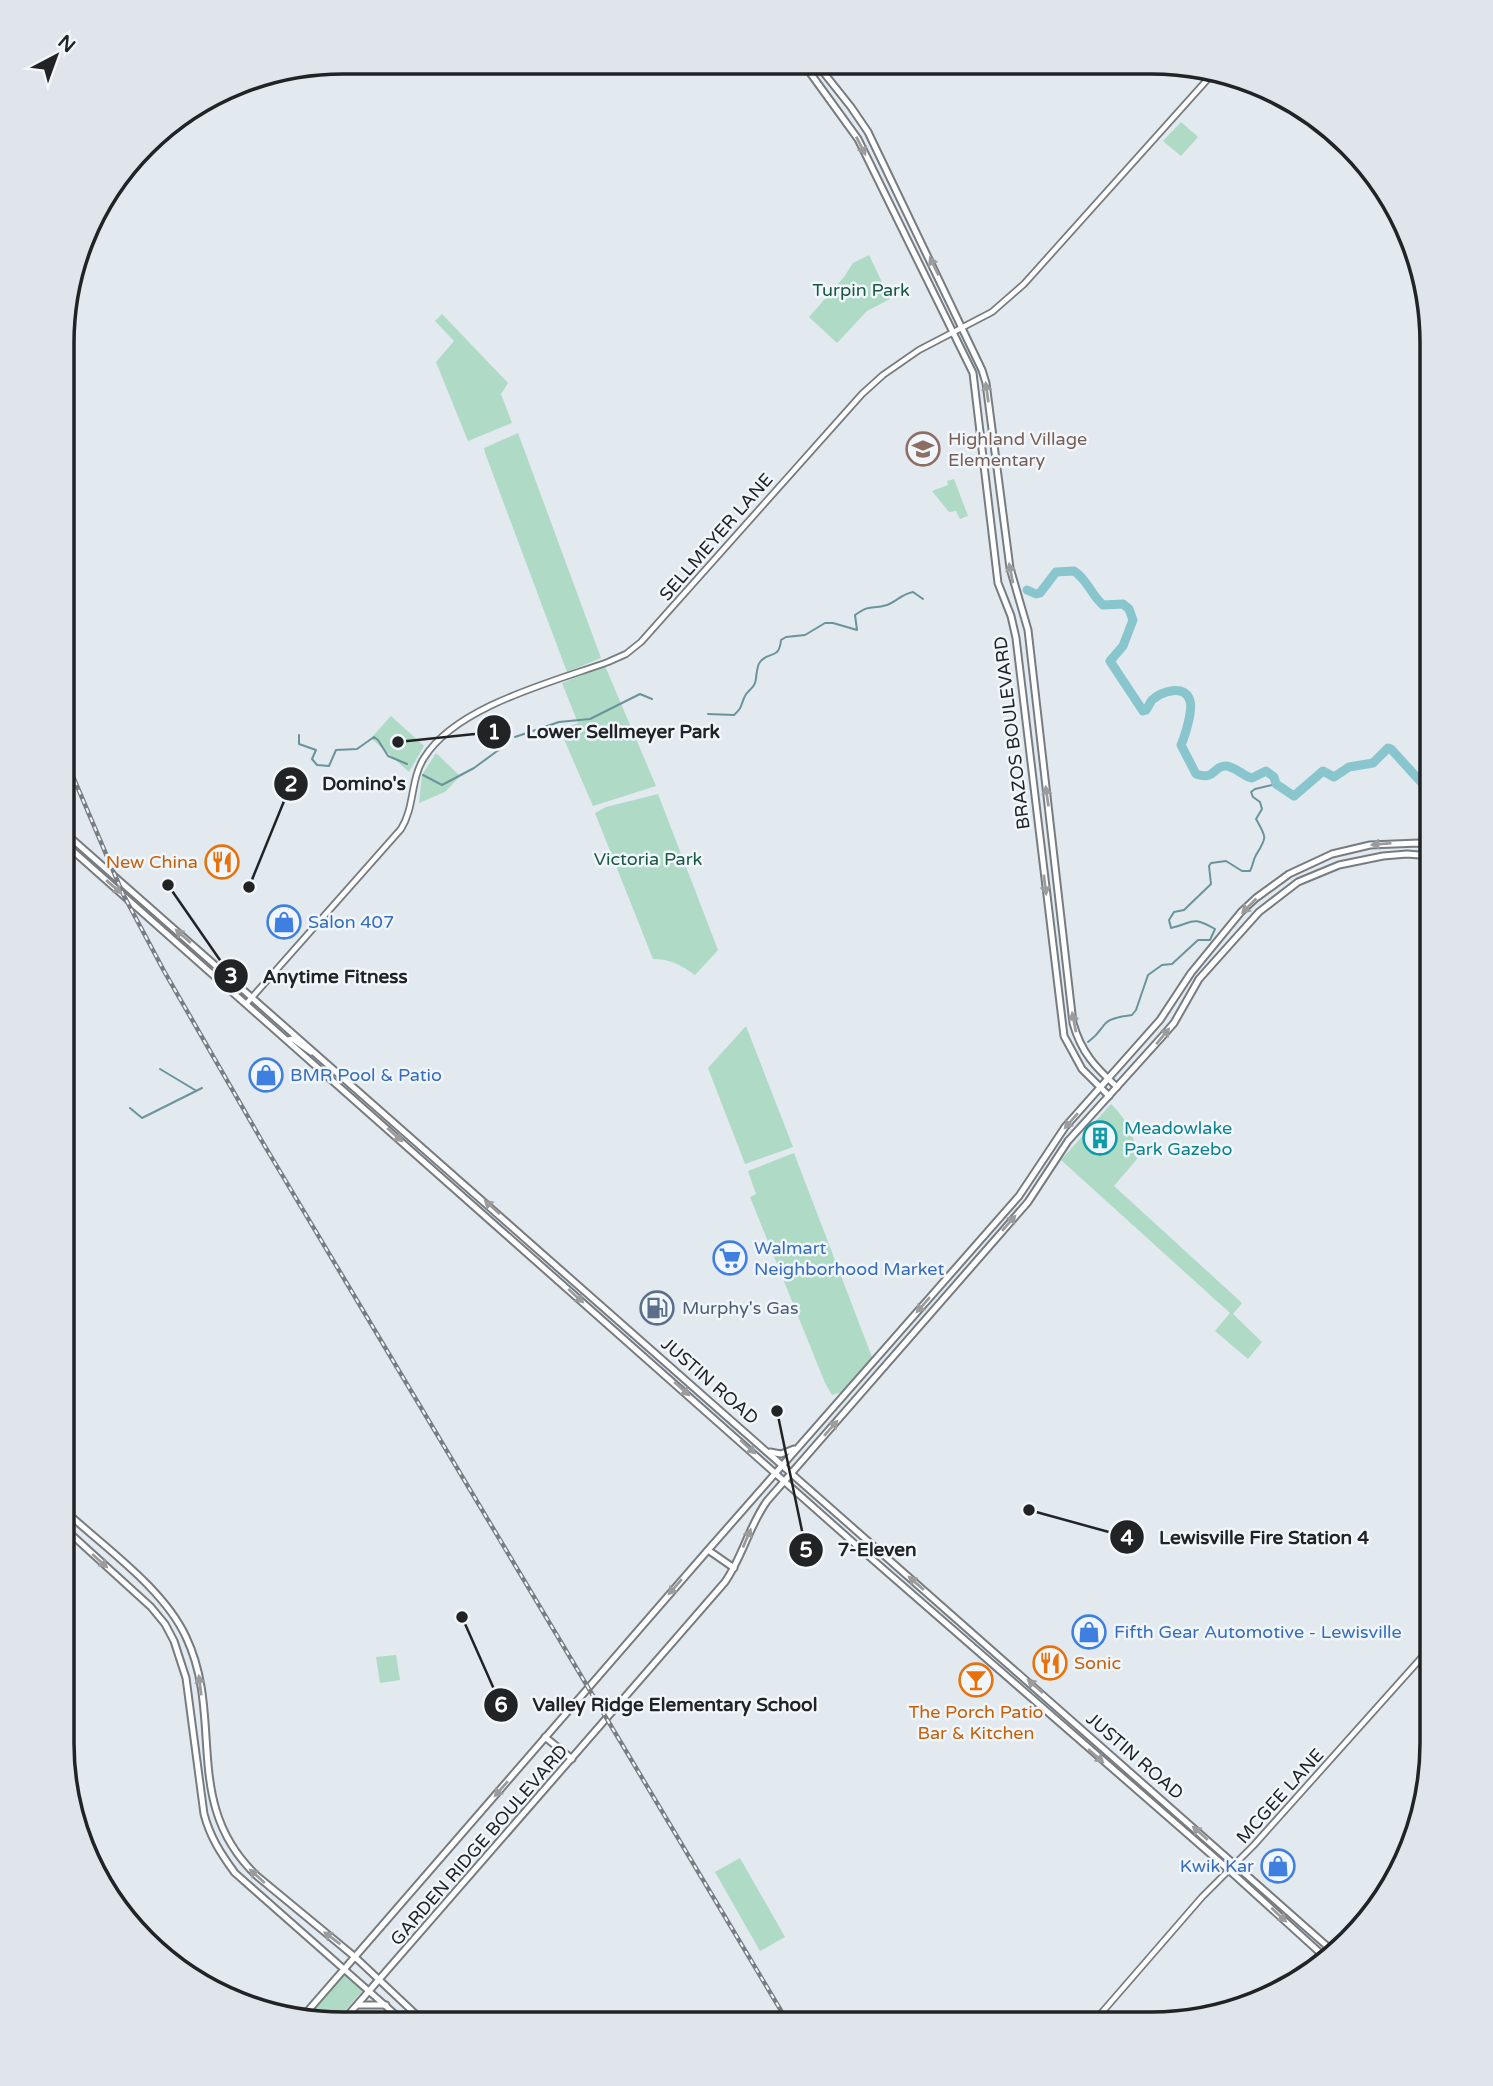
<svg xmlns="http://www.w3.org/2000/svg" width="1493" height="2086" font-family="'Varela Round',sans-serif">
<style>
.green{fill:#afdac5}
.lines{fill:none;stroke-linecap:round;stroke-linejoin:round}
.stream{stroke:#6a949a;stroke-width:2}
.river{stroke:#89c5cc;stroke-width:9}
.tertiary-casing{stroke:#767c81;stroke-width:8}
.secondary-casing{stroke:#767c81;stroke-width:9}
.tertiary{stroke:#fff;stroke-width:4.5}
.secondary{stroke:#fff;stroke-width:5}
.rail-casing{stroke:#797d81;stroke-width:4.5}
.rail{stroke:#f0f6fc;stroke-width:2;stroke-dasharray:5;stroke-linecap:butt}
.oneway{fill:#9b9c9d}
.labels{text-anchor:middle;stroke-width:5;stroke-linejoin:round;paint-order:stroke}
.park-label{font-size:18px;fill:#1a5740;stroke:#f0f6fc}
.education-label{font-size:18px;fill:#785e54;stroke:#f0f6fc;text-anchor:start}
.street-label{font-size:18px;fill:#212325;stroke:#f0f6fc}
.food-label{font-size:18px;fill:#c56008;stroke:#f0f6fc;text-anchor:end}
.shop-label{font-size:18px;fill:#366cbe;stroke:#f0f6fc;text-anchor:start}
.culture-label{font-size:18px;fill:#0d838f;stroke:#f0f6fc;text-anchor:start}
.service-label{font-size:18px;fill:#4e5e75;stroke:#f0f6fc;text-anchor:start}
.rim{fill:none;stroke:#212325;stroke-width:3.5}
.leader{fill:none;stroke:#212325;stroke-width:2.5}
.callout-dot{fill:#212325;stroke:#f0f6fc;stroke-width:2.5}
.mark-label{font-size:21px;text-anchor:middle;font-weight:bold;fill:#fff}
.callout-label{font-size:19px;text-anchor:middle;font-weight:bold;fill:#212325;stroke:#f0f6fc;stroke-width:5;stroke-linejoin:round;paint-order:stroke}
</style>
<rect width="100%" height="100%" fill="#e2e9ef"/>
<g class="green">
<path d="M1181,122L1198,137L1181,156L1163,141Z"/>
<path d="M869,255L890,299L867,311L837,343L809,317L844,277L853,263Z"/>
<path d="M442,314L508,383L501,394L512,423L468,441L436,362L454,341L435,321Z"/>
<path d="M518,433L601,658L567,672L485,453L484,448Z"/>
<path d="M954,479L968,516L960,519L956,511L949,512L932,491L948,485L947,481Z"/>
<path d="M605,666L656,786L593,806L560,730L578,723L562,683Z"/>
<path d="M391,716L424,746L409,772L371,738Z"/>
<path d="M436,753L460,776L445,792L419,803L422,775Z"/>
<path d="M658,794L718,950L695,975C681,965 670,959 653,959L595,813L606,807Z"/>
<path d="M746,1026L793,1147L745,1164L708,1068Z"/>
<path d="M1111,1104C1128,1121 1135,1135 1137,1159L1114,1186L1242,1303L1233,1314L1262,1342L1248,1359L1215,1331L1230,1313L1061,1160Z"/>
<path d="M794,1153L872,1357L842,1392L832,1395L825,1383L750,1197L756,1194L748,1171Z"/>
<path d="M396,1655L400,1680L380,1683L376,1657Z"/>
<path d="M740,1858L785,1937L760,1951L715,1872Z"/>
<path d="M345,1972L364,1989L335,2022L303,2021Z"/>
</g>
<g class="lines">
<g class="stream">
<path d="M708,714L734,715C743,707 740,706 745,696C747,691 753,689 755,683C757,677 756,667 760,662C769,650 779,661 781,640L786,637L805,635L825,623H833L857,630L855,615C872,603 872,610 887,605C897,601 902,594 913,592L923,599"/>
<path d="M299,735V744L316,750L312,759L317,765L329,766L336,750L357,749L374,737L378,740L388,756L407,764"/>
<path d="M515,737L559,722L590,719L640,694L652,699"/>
<path d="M423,775L442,785L474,768L504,746"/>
<path d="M1088,1042C1111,1025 1095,1020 1132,1015L1136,1010L1148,975L1162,965L1172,964L1198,940H1210L1215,929C1190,915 1194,923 1171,928L1169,920L1174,912L1184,910L1211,884L1209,866L1211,863L1226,861L1242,871H1250C1253,866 1253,860 1256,855C1267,837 1267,838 1256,819L1262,809L1260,802L1253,797L1251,792L1255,789L1276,784"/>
<path d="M160,1069L195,1090"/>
<path d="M130,1108L142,1118L202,1088"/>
</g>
<path class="river" d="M1027,590L1036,594L1040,593L1056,572L1074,571C1088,580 1091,595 1103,605L1123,604L1129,609L1133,620L1123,646L1110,661L1143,711L1146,710C1147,709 1151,701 1152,700C1161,692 1185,683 1190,701C1193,710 1185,736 1181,745L1196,774C1216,781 1213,765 1226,766C1236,767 1243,776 1252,778L1266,771L1274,777L1276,784L1294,796L1323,771L1334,777L1349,767L1373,763L1388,748L1391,749L1421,782L1427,783L1432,777"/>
<defs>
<g id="tertiary">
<path d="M247,1003L401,829C415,807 410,780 424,758C456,706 553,682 608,662L626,654L641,642L862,394L883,375L919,350L992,312L1024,284L1215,71"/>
<path d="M1091,2025L1202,1897L1254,1845L1431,1647"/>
</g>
<g id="secondary">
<path d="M803,63L858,139L973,373L998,583L1011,616L1016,638L1064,1036L1082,1069L1109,1096"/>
<path d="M816,63L851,107L868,132L982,370L986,383L1010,568L1028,630L1073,1023C1081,1052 1095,1067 1117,1087"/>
<path d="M63,831L1336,1954"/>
<path d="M63,842L864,1552L1229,1870L1328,1960"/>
<path d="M288,1040L293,1039L311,1052"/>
<path d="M770,1452L781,1454L794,1449"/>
<path d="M62,1508C102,1546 163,1587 186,1637C225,1719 181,1804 257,1876L355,1957L425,2023"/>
<path d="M62,1526L151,1607L165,1624L174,1641L186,1678L204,1814C210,1837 221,1854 235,1873L405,2023"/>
<path d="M708,1550L734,1568"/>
<path d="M545,1737L572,1759"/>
<path d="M358,2005H386"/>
<path d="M300,2020L708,1550L1019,1196L1065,1127L1160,1020L1191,973L1241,912L1256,898L1289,874L1332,854L1370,845L1419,843L1432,844"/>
<path d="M342,2022L725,1582C743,1556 749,1526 767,1501L1028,1202L1068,1141L1160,1039L1174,1023L1199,979L1259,912L1298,882L1339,865L1383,856L1407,854L1432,856"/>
</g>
</defs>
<use href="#tertiary" class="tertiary-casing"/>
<use href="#secondary" class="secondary-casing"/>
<use href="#tertiary" class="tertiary"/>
<use href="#secondary" class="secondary"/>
<defs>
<path id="rail" d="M63,753L123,894L164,971L263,1143L789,2024"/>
</defs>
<use href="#rail" class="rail-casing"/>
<use href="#rail" class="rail"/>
</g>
<defs><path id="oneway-solid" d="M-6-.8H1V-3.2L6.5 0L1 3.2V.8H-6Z" transform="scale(1.75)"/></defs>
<g class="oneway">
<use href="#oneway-solid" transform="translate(861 146) rotate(63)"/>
<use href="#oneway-solid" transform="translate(934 266) rotate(-116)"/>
<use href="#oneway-solid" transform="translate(987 392) rotate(-98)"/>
<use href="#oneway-solid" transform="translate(1011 573) rotate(-101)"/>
<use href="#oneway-solid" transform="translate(1047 796) rotate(-98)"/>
<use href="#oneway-solid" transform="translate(1381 844) rotate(175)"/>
<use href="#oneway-solid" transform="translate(1045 885) rotate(83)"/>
<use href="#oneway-solid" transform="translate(114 887) rotate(41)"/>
<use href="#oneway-solid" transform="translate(1249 906) rotate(135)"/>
<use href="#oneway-solid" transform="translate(183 936) rotate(-139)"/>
<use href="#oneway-solid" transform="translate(1074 1022) rotate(-101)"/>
<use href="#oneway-solid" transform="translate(1163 1036) rotate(-50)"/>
<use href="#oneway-solid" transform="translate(1071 1121) rotate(131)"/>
<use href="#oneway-solid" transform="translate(395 1135) rotate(42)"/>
<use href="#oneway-solid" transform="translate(492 1207) rotate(-138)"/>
<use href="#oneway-solid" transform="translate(1009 1223) rotate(-49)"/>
<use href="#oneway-solid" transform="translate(576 1296) rotate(42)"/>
<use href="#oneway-solid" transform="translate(923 1305) rotate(131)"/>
<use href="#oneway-solid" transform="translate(682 1389) rotate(42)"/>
<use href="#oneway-solid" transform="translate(831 1428) rotate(-49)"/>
<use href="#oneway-solid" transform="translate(748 1447) rotate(42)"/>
<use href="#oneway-solid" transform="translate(747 1538) rotate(-67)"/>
<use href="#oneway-solid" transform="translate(100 1561) rotate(42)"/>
<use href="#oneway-solid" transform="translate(916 1583) rotate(-139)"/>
<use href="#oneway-solid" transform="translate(675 1587) rotate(131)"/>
<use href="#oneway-solid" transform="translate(200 1685) rotate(-97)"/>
<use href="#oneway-solid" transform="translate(1035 1686) rotate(-139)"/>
<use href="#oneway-solid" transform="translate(1096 1756) rotate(41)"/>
<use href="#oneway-solid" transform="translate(501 1789) rotate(131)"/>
<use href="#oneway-solid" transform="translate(1200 1833) rotate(-138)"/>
<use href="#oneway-solid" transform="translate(257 1876) rotate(-138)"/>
<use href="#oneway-solid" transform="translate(1279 1915) rotate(43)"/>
<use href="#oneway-solid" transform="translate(332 1938) rotate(-143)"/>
</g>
<defs>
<symbol id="school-ring" viewBox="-11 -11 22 22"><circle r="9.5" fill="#f0f6fc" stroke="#8d6e63" stroke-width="1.5"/><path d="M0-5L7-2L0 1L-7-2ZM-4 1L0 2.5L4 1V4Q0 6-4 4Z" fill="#8d6e63"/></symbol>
<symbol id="restaurant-ring" viewBox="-11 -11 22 22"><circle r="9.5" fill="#f0f6fc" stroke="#e8710a" stroke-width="1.5"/><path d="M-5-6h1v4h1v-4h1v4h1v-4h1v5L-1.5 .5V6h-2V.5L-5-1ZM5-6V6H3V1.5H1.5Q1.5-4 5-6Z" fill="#e8710a"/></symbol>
<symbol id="shop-ring" viewBox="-11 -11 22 22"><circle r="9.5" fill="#f0f6fc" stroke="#3f7fe0" stroke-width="1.5"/><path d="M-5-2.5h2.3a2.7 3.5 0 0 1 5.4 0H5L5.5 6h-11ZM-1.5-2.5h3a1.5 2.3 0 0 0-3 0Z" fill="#3f7fe0"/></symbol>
<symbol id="building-ring" viewBox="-11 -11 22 22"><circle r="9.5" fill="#f0f6fc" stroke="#0f9aa8" stroke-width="1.5"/><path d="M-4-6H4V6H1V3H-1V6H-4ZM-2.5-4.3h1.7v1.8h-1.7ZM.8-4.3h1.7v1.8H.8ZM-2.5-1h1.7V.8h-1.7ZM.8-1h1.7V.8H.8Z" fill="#0f9aa8"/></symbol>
<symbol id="supermarket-ring" viewBox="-11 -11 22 22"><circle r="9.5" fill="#f0f6fc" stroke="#3f7fe0" stroke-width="1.5"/><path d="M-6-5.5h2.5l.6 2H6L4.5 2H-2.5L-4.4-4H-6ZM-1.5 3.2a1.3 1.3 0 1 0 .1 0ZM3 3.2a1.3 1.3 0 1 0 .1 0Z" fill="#3f7fe0"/></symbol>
<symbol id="fuel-ring" viewBox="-11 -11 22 22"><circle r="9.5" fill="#f0f6fc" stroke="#5c6f8a" stroke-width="1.5"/><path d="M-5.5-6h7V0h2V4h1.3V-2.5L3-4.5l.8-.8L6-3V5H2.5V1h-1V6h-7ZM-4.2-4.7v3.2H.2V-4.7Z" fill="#5c6f8a"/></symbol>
<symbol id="bar-ring" viewBox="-11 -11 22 22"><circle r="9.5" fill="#f0f6fc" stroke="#e8710a" stroke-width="1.5"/><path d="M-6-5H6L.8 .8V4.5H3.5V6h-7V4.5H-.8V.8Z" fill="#e8710a"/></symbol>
</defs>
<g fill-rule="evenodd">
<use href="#school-ring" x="904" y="430" width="38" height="38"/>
<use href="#restaurant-ring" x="203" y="843" width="38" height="38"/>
<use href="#shop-ring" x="265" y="903" width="38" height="38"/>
<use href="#shop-ring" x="247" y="1056" width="38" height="38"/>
<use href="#building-ring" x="1081" y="1119" width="38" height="38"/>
<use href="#supermarket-ring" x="711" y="1239" width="38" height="38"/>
<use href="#fuel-ring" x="638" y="1289" width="38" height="38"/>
<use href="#shop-ring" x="1070" y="1613" width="38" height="38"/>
<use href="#restaurant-ring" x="1031" y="1644" width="38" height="38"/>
<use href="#bar-ring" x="957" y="1661" width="38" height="38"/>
<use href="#shop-ring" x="1259" y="1847" width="38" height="38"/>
</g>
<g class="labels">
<g class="park-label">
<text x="861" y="296">Turpin Park</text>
<text x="648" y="865">Victoria Park</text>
</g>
<g class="education-label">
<text x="948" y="445">Highland Village<tspan x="948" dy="21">Elementary</tspan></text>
</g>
<g class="street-label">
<text transform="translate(716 537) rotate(-49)" y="6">SELLMEYER LANE</text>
<text transform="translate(1012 733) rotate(-97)" y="6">BRAZOS BOULEVARD</text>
<text transform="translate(710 1381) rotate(41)" y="6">JUSTIN ROAD</text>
<text transform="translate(1135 1756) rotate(41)" y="6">JUSTIN ROAD</text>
<text transform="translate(1280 1796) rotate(-48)" y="6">MCGEE LANE</text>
<text transform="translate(479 1845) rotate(-49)" y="6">GARDEN RIDGE BOULEVARD</text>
</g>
<g class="food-label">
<text x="198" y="868">New China</text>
<text x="1074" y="1669" text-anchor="start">Sonic</text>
<text x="976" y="1718" text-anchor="middle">The Porch Patio<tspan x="976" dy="21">Bar &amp; Kitchen</tspan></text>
</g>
<g class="shop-label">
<text x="308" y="928">Salon 407</text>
<text x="290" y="1081">BMR Pool &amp; Patio</text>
<text x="754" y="1254">Walmart<tspan x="754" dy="21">Neighborhood Market</tspan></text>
<text x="1114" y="1638">Fifth Gear Automotive - Lewisville</text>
<text x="1254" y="1872" text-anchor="end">Kwik Kar</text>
</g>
<g class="culture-label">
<text x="1124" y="1134">Meadowlake<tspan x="1124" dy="21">Park Gazebo</tspan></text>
</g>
<g class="service-label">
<text x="682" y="1314">Murphy's Gas</text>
</g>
</g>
<path d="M0 0H1493V2086H0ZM343 74H1151A269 269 0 0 1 1420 343V1743A269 269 0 0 1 1151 2012H343A269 269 0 0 1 74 1743V343A269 269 0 0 1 343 74Z" fill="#dfe5eb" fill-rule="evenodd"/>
<path class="rim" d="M343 74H1151A269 269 0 0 1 1420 343V1743A269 269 0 0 1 1151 2012H343A269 269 0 0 1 74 1743V343A269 269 0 0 1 343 74Z"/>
<path class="leader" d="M398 742L494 732M249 887L291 784M168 885L231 976M1029 1510L1127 1537M777 1411L806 1550M462 1617L501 1705"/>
<g class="callout-dot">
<circle cx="398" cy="742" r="7"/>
<circle cx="249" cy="887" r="7"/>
<circle cx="168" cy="885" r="7"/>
<circle cx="1029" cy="1510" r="7"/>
<circle cx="777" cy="1411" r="7"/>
<circle cx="462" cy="1617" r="7"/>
<circle cx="494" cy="732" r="18"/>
<circle cx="291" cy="784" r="18"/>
<circle cx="231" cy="976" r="18"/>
<circle cx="1127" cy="1537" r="18"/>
<circle cx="806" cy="1550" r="18"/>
<circle cx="501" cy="1705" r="18"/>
</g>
<g class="mark-label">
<text x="494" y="739">1</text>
<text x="291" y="791">2</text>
<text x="231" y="983">3</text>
<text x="1127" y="1545">4</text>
<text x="806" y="1557">5</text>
<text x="501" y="1712">6</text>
</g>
<g class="callout-label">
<text x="623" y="738">Lower Sellmeyer Park</text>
<text x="364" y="790">Domino's</text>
<text x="335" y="983">Anytime Fitness</text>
<text x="1264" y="1544">Lewisville Fire Station 4</text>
<text x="877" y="1556">7-Eleven</text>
<text x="675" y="1711">Valley Ridge Elementary School</text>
</g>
<g transform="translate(56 56) rotate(41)" stroke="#f0f6fc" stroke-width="5" paint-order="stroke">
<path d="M0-5L12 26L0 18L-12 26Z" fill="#212325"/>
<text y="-10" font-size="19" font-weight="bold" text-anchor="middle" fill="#212325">N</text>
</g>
</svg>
